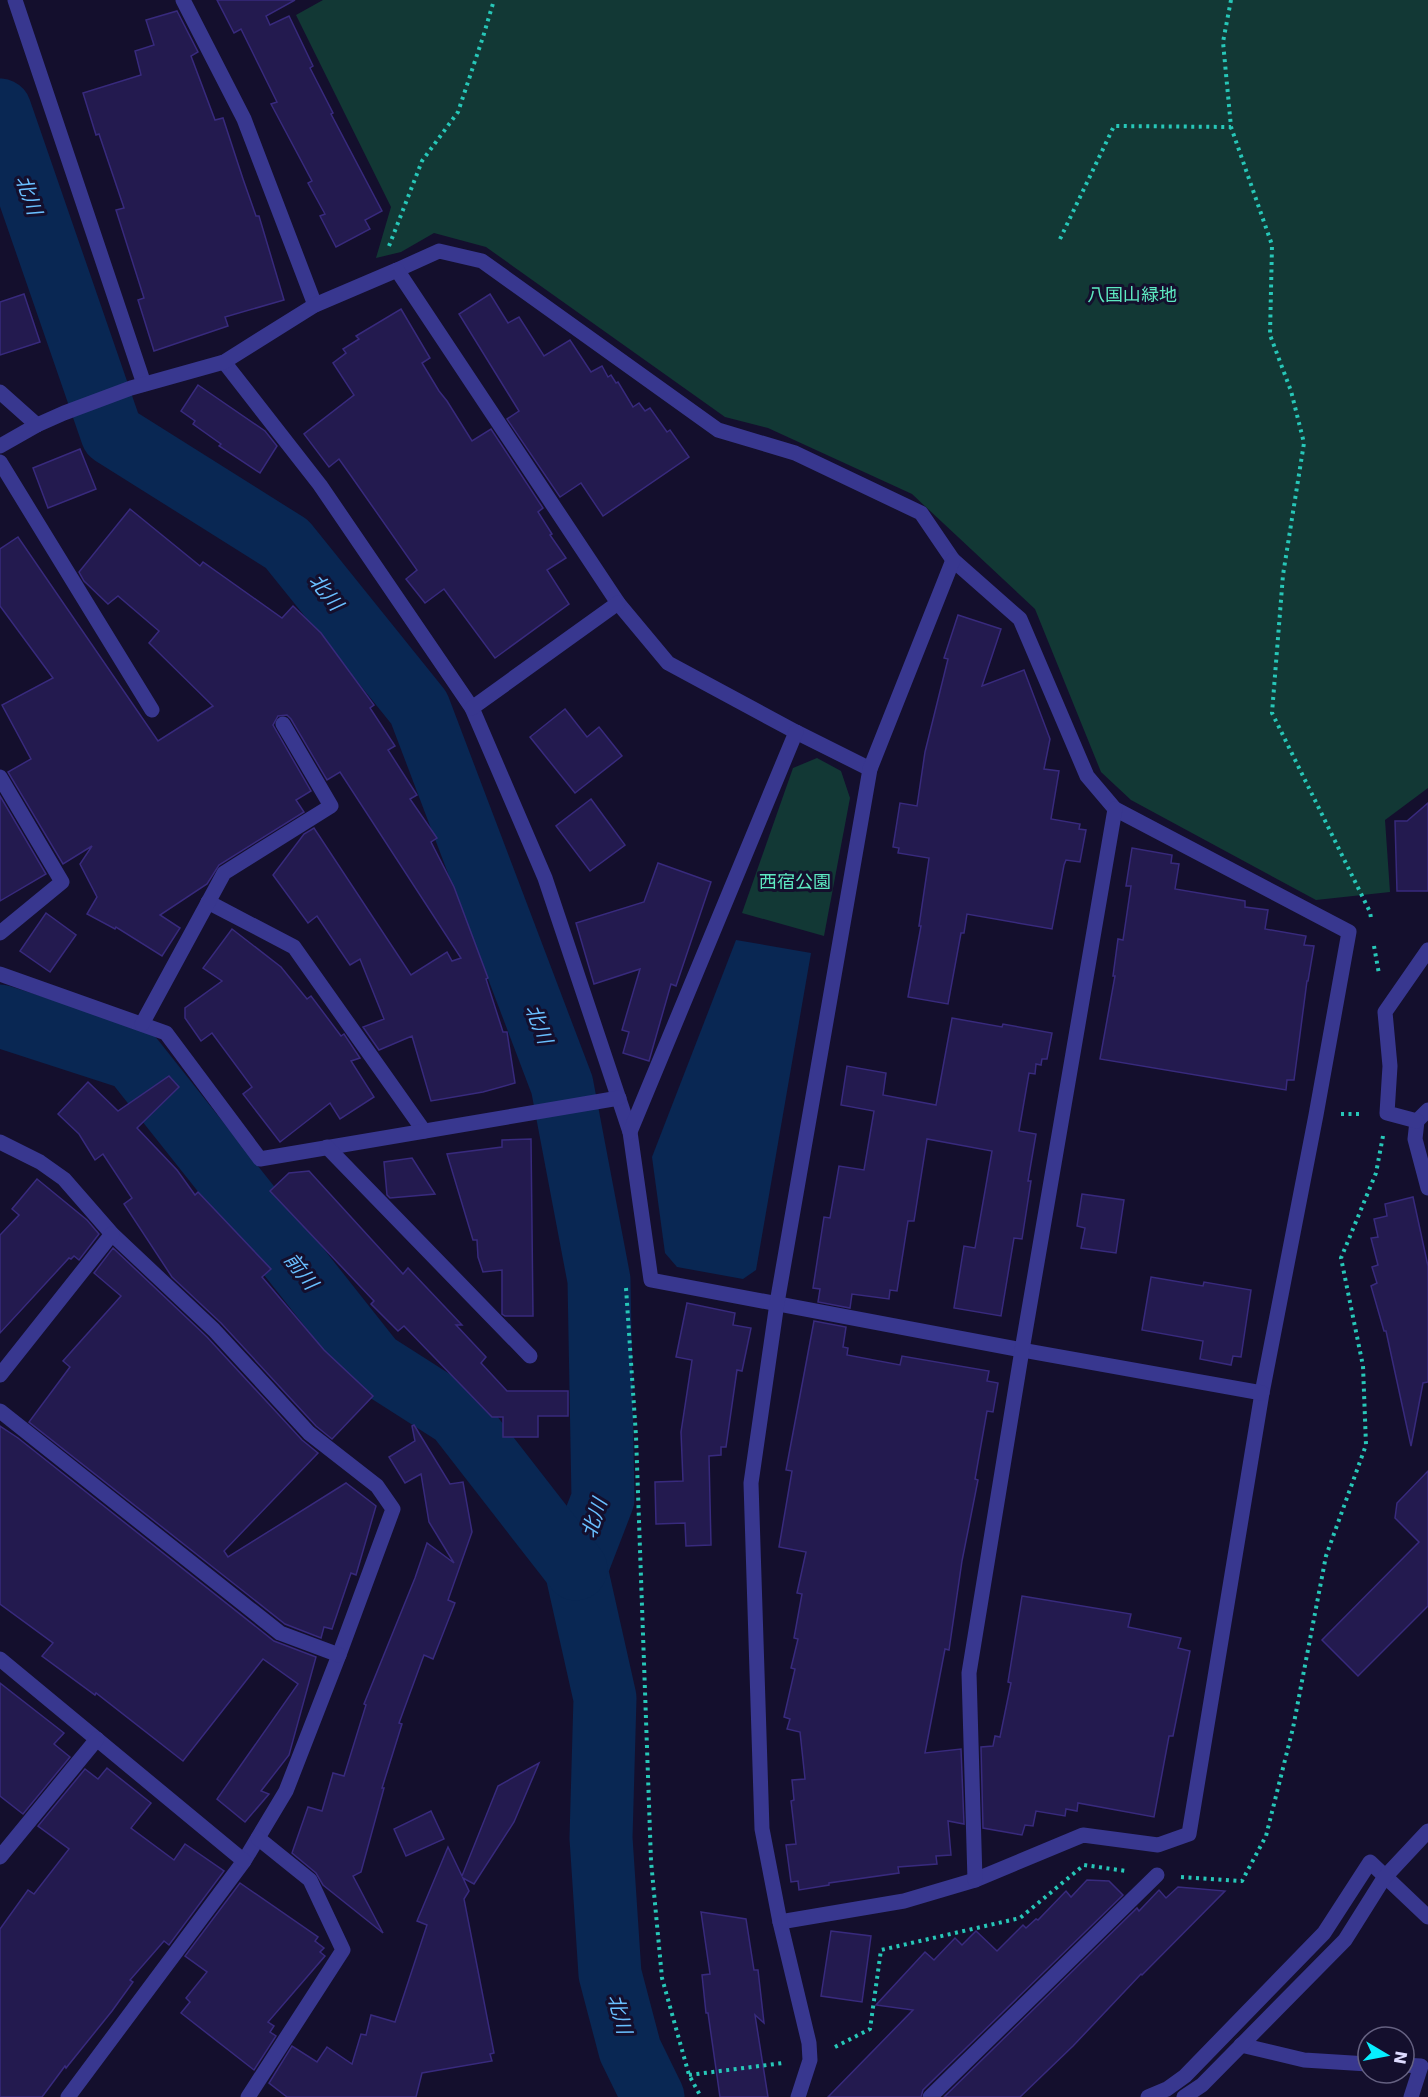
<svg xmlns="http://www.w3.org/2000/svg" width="1428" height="2097" font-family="'DejaVu Sans','Noto Sans JP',sans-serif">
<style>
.green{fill:#123835}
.water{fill:#092753}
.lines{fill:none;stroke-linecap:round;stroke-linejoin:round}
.river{stroke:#092753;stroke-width:63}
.building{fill:#231a4f;stroke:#382a7d;stroke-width:1.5}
.path{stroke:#27c7b8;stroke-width:4;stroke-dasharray:3 4.5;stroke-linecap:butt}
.minor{stroke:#38378f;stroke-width:15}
.labels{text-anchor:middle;stroke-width:6;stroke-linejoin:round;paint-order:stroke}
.park-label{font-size:18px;fill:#5de9c1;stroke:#140f2d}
.water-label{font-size:20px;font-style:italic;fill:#69bfff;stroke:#140f2d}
</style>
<rect width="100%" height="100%" fill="#140f2d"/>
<g class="green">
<path d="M323,0H1428V788L1385,820L1390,892L1316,900L1131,800L1101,772L1035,609L912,494L768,428L725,417L486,247L434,233L401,252L376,258L391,207L296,15Z"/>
<path d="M817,758L841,771L850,798L824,936L742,913L793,768Z"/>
</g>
<path class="water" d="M736,940L811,953L756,1270L743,1279L677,1267L665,1253L652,1157Z"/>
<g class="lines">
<g class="river">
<path d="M0,110L112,434L287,544L419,708L562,1085L599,1280L603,1499L576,1569L605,1698L601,1838L610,1974L630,2050L653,2097"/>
<path d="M0,1016L133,1059L374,1363L457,1416L576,1569"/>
</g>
</g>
<g class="building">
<path d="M217,0H295L266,16L270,25L289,16L313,66L310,68L333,113L331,114L382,211L365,220L370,229L336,247L320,216L325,214L308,183L312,181L271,104L277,102L241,29L234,33Z"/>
<path d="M177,11L198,52L191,56L215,120L223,118L243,179L256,216H259L284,300L225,317L228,326L154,351L138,300L144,298L116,210L124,208L99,134L96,135L83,93L141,75L135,51L154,45L146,20Z"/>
<path d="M24,294L40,342L0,355V302Z"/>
<path d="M490,294L508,323L519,317L544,356L570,340L591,372L602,366L608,377L611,375L616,383L618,382L633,407L639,403L645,411L650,408L667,432L670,430L689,457L603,516L581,483L560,497L507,419L519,411L459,314Z"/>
<path d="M401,309L430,358L422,363L439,391L447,401L472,441L491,429L543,508L538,512L552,534L550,535L566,558L547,570L569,604L495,658L444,589L425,603L406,579L417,570L349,473L339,459L329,467L304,434L354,395L333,363L346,353L343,349L359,339L356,336Z"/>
<path d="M198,385L265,431L277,446L260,473L219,446L221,444L193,424L195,421L181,411Z"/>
<path d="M80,449L96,489L48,508L33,468Z"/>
<path d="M130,509L200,566L203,562L282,618L293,606L321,633L374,705L370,708L395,746L388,750L417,795L410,799L437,838L431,842L454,887L488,978L486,979L503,1032H507L515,1083L483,1092L431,1101L412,1036L379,1050L363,1027L384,1019L360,959L350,965L317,916L308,923L273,875L304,834L314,828L411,975L447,952L452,961L461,958L340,772L327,780L291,719L287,715L278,716L273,725L311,791L296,800L304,812L219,865L207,884L160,915L180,928L162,956L116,927L115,929L87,914L97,897L80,864L92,846L63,864L8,772L31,759L2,705L53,678L0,606V549L18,537L158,741L213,706L149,643L159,631L118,596L108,604L84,581L79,572Z"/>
<path d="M958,615L1001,629L982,686L1024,670L1050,739L1044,769L1059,771L1051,819L1080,824L1079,829L1086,830L1080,862L1066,860L1064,865L1052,929L967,914L964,933H961L948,1004L908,997L921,926H919L929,858L898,853L899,848L893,847L900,803L917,806L925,752L948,659L944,658Z"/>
<path d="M565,709L587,737L599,727L622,756L575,793L530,737Z"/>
<path d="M0,796L46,874L0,901Z"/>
<path d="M591,799L625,845L590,871L556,826Z"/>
<path d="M1428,803V891H1397L1395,821H1407Z"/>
<path d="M1132,848L1172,855L1171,863L1179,864L1175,889L1245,901V907L1268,910L1265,929L1306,936L1304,945L1314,946L1308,981H1307L1294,1080H1287L1286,1090L1100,1059L1115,976H1113L1118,939L1123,940L1131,886H1126Z"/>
<path d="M658,863L711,882L676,986L671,984L649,1061L623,1053L629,1032L622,1030L640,969L594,984L576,923L644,902Z"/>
<path d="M46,913L76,935L50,972L20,951Z"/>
<path d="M232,929L281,967L307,999L311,996L341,1036L344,1034L360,1058L351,1061L374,1097L340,1119L330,1103L280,1142L243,1094L252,1087L212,1033L201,1041L185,1018V1008L222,981L203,968Z"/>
<path d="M952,1018L1002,1027L1003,1024L1052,1033L1047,1059H1042L1041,1065L1036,1064L1035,1074L1029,1073L1019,1131L1036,1134L1028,1181H1031L1022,1239L1014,1238L1001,1316L954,1308L964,1246L975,1248L992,1151L927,1139L914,1221H908L897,1291L890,1290L889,1299L852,1294L850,1308L818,1302L820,1289L813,1288L824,1217L830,1218L839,1166L864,1170L874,1111L841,1105L847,1066L886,1073L883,1095L936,1105Z"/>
<path d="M169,1076L179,1087L137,1128L177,1170L195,1195L198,1192L271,1269L262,1277L324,1350L373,1396L332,1439L316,1426L221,1323L172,1277L124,1204L132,1198L103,1154L95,1160L79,1134L58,1114L88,1082L118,1111Z"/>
<path d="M531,1139L533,1316H505L502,1314V1270L483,1272L478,1257L477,1240H473L447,1154L502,1147V1140Z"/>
<path d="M412,1158L435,1194L390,1198L387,1195L384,1162Z"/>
<path d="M309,1171L403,1274L408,1268L462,1325H456L486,1357L481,1363L507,1391H568V1416H538V1437H503V1417H492L404,1326L398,1331L371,1304L374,1301L270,1191L289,1173Z"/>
<path d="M37,1179L87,1220L99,1234L79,1260L74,1256L71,1259L69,1258L0,1333V1235L19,1215L12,1209Z"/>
<path d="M1082,1194L1124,1200L1116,1253L1081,1248L1085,1228L1077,1226Z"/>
<path d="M1413,1197L1428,1266V1382L1423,1383L1411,1446L1386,1331H1384L1371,1286L1377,1283L1372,1267L1378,1265L1371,1238L1378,1237L1374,1219L1387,1216L1385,1204Z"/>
<path d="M113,1248L207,1337L302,1440L318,1453L224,1551L228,1557L346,1483L376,1506L356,1575L351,1573L332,1629L324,1627L321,1638L285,1624L29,1422L70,1367L63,1361L121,1296L94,1273Z"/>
<path d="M1151,1277L1203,1286L1204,1282L1251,1290L1241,1357L1233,1356L1231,1365L1200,1359L1203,1341L1142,1330Z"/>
<path d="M687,1303L735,1313L733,1325L751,1328L742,1371L737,1370L726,1447H721V1455L709,1456L711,1545L686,1546L685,1523L656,1524L655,1482L683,1481L681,1432L692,1360L676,1357Z"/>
<path d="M814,1321L846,1327L843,1347L848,1348L847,1355L900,1365L902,1356L989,1371L987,1381L998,1383L993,1412L987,1411L975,1479L978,1480L962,1561L949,1650L945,1649L925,1753L961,1749L964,1824L948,1821L951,1855L936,1856L937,1864L898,1867L899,1873L829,1883V1885L799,1890L798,1881L791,1882L786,1845L796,1844L791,1801L794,1800L792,1780L805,1779L800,1732L787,1729L790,1719L784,1717L795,1669L791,1668L798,1639L794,1638L802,1594L797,1593L806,1552L779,1547L792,1471L786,1470Z"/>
<path d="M414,1425L450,1484L463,1482L472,1532L448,1600L455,1603L433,1659L424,1655L399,1723L402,1724L382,1788H384L361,1872L353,1876L383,1933L323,1885L316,1873L292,1853L308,1807L322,1811L333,1773L344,1776L366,1705L364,1704L415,1578L427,1543L454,1563L429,1522L421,1474L405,1483L389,1457L415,1441L412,1426Z"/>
<path d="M0,1426L18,1438L274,1641L316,1657L289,1755L261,1791L269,1794L245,1822L217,1799L298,1684L263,1659L183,1761L96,1693L95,1695L42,1656L53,1643L0,1604Z"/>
<path d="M1428,1471V1606L1358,1676L1322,1640L1419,1542L1395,1518L1397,1503Z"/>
<path d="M1022,1596L1131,1614L1128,1627L1181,1638L1178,1648L1190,1651L1173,1736H1169L1154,1817L1078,1803L1077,1811L1066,1809L1065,1816L1036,1811L1033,1826L1025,1825L1022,1835L983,1828L981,1747L993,1746L995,1736L1000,1737L1011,1683L1008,1682Z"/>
<path d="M0,1683L64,1733L54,1744L70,1757L23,1814L0,1796Z"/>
<path d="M539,1763L514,1822L474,1884L463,1878L469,1891L464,1899L494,2053L490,2054L492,2061L422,2073L416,2097H287L269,2083L292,2046L317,2062L327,2047L352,2064L361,2034L366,2035L371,2015L395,2022L427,1925L417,1921L448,1847L462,1876L498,1786Z"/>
<path d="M107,1768L151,1803L131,1828L174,1860L185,1844L224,1871L169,1945L164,1941L130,1980L133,1982L112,2011L66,2068L65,2066L42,2097H0V1929L28,1890L34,1894L69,1849L38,1826L85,1769L98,1779Z"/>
<path d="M431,1811L444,1839L406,1856L394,1829Z"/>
<path d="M1087,1880L1109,1881L1123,1895L923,2090L921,2097H828L913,2010L876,2005L925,1952L934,1960L955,1938L962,1945L976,1931L997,1951L1023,1925L1026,1928L1036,1919L1038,1920L1066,1891L1071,1897Z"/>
<path d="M240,1883L318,1937L315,1941L324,1948L320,1952L325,1956L268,2022L274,2026L270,2032L276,2036L254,2070L181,2013L190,2002L186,1998L207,1972L185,1956Z"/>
<path d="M1178,1887L1225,1891L1142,1975L1141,1974L1073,2046L1020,2097H944L1137,1908L1139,1911L1159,1890L1166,1898Z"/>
<path d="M701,1912L746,1919L754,1970H758L764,2023L755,2015L768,2097H720L708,2013H706L702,1975L710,1974Z"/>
<path d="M831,1931L871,1936L862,2002L821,1996Z"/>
</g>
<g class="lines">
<g class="path">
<path d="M1231,0L1223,42L1231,127L1272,245L1270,335L1291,391L1304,443L1283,575L1272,713L1370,912L1371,918"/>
<path d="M1060,239L1114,126L1231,127"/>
<path d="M389,246L422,161L458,112L483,37L494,0"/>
<path d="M1374,946L1379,974"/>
<path d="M1341,1114H1363"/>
<path d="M626,1288L636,1436L651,1861L662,1978L689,2075L701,2097"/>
<path d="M1181,1877L1242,1881L1266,1836L1293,1728L1326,1556L1366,1445L1363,1366L1341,1258L1376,1173L1383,1136"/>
<path d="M835,2047L870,2029L881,1950L1020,1918L1084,1865L1126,1871"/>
<path d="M689,2075L783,2063"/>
</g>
<g class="minor">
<path d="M15,0L144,384"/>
<path d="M183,0L244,119L315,305"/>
<path d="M397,270L439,251L482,261L718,430L795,453L921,513L953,560L1020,619L1087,776L1115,809L1349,932L1316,1115L1262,1393L1189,1834L1158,1845L1083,1835L975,1880L904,1901L780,1922"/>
<path d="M224,362L320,485L472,708L545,878L630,1132L651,1280L1022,1350L1262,1393"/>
<path d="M0,392L37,425"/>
<path d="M0,446L37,425L64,413L131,388L224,362L315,305L397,270L618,603L668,663L796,732L870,769"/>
<path d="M0,462L152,710"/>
<path d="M472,708L618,603"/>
<path d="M0,777L62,882L0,933"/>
<path d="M208,902L294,947L424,1131"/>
<path d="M0,974L166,1033L260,1159L619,1098"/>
<path d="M142,1024L224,873L331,806L283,724"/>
<path d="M1428,1110L1417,1121L1415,1139L1428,1188"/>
<path d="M1417,1121L1387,1113L1390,1066L1385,1012L1428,950"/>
<path d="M630,1132L796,732"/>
<path d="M0,1142L40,1162L64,1179L112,1234L214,1330L309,1433L377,1486L393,1509L339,1655L286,1791L244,1861L68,2097"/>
<path d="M327,1147L530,1356"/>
<path d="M0,1375L112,1234"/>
<path d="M0,1411L280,1633L339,1655"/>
<path d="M0,1659L244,1861"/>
<path d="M0,1857L97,1739"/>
<path d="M975,1880L969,1673L1022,1350L1115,809"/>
<path d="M1241,2045L1304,2060L1368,2064"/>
<path d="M1404,2065L1421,2066L1411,2097"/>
<path d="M248,2097L343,1950L310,1880L258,1838"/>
<path d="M798,2097L810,2060L809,2043L780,1922L762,1829L751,1483L777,1303L870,769L953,560"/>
<path d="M930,2097L1157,1875"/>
<path d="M1148,2097L1167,2089L1185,2076L1324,1933L1370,1862L1428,1917"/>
<path d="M1184,2097L1202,2085L1345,1940L1384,1878L1428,1831"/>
</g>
</g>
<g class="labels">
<g class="park-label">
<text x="1132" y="301">八国山緑地</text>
<text x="795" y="888">西宿公園</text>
</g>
<g class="water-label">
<text transform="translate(29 195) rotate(71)" y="7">北川</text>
<text transform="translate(326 592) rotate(51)" y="7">北川</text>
<text transform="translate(539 1024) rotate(69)" y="7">北川</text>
<text transform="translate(301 1271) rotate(52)" y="7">前川</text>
<text transform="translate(594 1518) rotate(-72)" y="7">北川</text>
<text transform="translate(620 2014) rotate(75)" y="7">北川</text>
</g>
</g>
<g transform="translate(1386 2055) rotate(100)"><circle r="28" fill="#140f2d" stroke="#656181" stroke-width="1.5"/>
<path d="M0-4.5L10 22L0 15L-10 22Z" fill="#07efff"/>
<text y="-9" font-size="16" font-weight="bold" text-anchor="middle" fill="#dedbff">N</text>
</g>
</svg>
